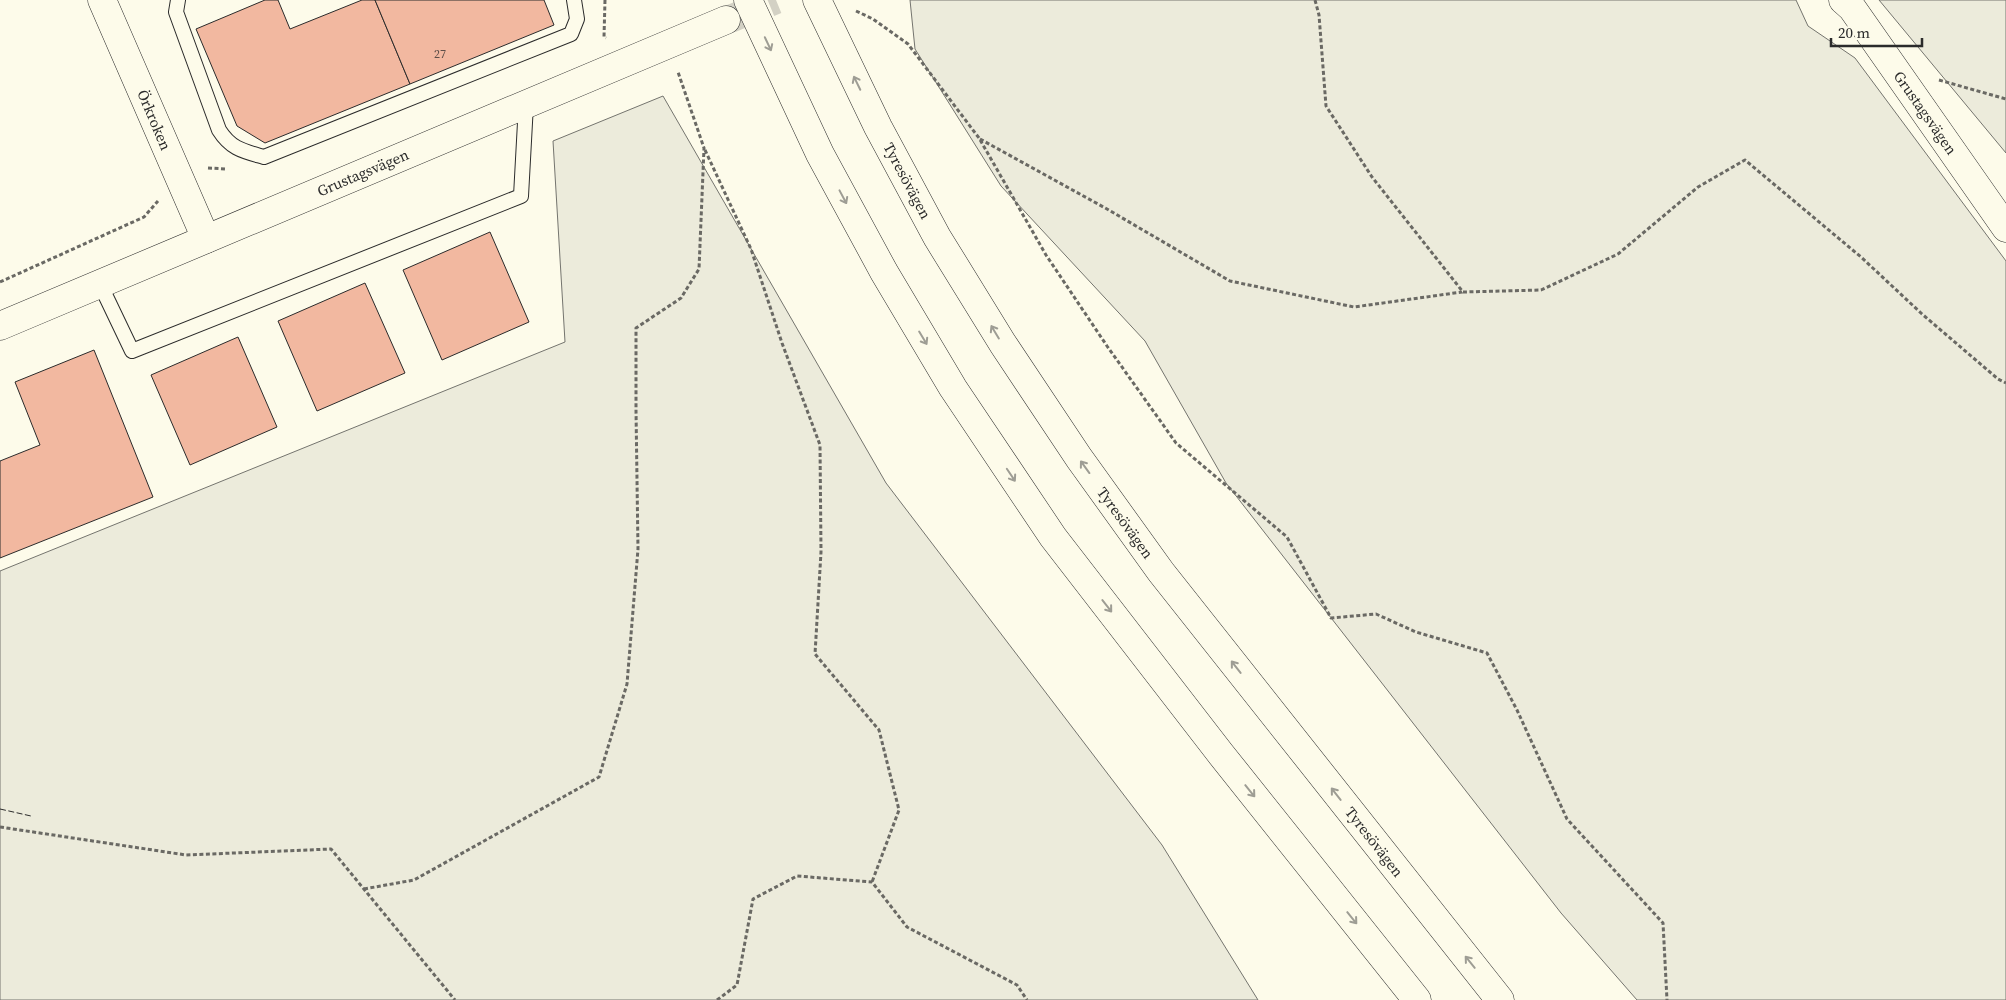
<svg xmlns="http://www.w3.org/2000/svg" width="2006" height="1000" font-family="'Source Serif 4',serif">
<style>
.green{fill:#ecebdb;stroke:#74746e}
.building{fill:#f2b8a0;stroke:#2b2b2b}
.lines{fill:none;stroke-linecap:round;stroke-linejoin:round}
.minor-tunnel{stroke:#d3d1c4;stroke-width:28;stroke-dasharray:28 14;stroke-linecap:butt}
.service-casing{stroke:#2b2b2b;stroke-width:16}
.minor-casing{stroke:#2b2b2b;stroke-width:29}
.motorway-casing{stroke:#2b2b2b;stroke-width:29}
.path{stroke:#6a6964;stroke-width:3;stroke-dasharray:4 2.5;stroke-linecap:butt}
.service{stroke:#fdfbea;stroke-width:14}
.minor{stroke:#fdfbea;stroke-width:28}
.motorway{stroke:#fdfbea;stroke-width:28}
.fence{stroke:#2b2b2b;stroke-width:1;stroke-dasharray:6 2.5;stroke-linecap:butt}
.oneway{stroke:#9e9d94}
.labels{text-anchor:middle;stroke-width:4;stroke-linejoin:round;paint-order:stroke}
.number-label{font-size:12px;fill:#5d4e48}
.street-label{font-size:15px;fill:#2b2b2b;stroke:#fdfbea}
</style>
<rect width="100%" height="100%" fill="#fdfbea"/>
<g class="green">
<path d="M910,0H1796L1808,26L1855,58L2006,261V1000H1637L1561,913L1226,483L1145,341L1001,186L915,49Z"/>
<path d="M1879,0H2006V153Z"/>
<path d="M663,96L886,483L1162,845L1258,1000H0V571L565,342L553,141Z"/>
</g>
<g class="building">
<path d="M265,0H278L290,29L362,0H375L410,84L265,143L237,126L196,29Z"/>
<path d="M375,0H544L554,25L410,84Z"/>
<path d="M490,232L529,322L442,360L403,270Z"/>
<path d="M365,283L405,373L317,411L278,321Z"/>
<path d="M238,337L277,427L190,465L151,375Z"/>
<path d="M94,350L153,497L0,558V461L40,445L15,382Z"/>
</g>
<g class="lines">
<path class="minor-tunnel" d="M730,19L776,0"/>
<defs>
<g id="service">
<path d="M178,0L176,12L219,130C231,149 243,151 264,157L571,34L577,19L574,0"/>
<path d="M100,284L132,351L521,196L526,104"/>
</g>
<g id="minor">
<path d="M102,0L206,239"/>
<path d="M1843,0L1852,8L2006,228"/>
<path d="M0,326L726,20"/>
</g>
<g id="motorway">
<path d="M748,0L820,154L884,272L953,388L1053,537L1220,753L1417,1000"/>
<path d="M817,0L878,127L937,237L1003,344L1079,458L1161,572L1500,1000"/>
</g>
</defs>
<use href="#service" class="service-casing"/>
<use href="#minor" class="minor-casing"/>
<use href="#motorway" class="motorway-casing"/>
<g class="path">
<path d="M605,0L604,37L606,38"/>
<path d="M1315,0L1319,15L1326,106L1372,177L1463,292L1541,290L1618,254L1698,187L1745,160L1861,257L1922,314L1998,379L2006,383"/>
<path d="M856,11L873,19L908,44L979,138L1046,255L1107,346L1176,443L1287,537L1331,618L1376,614L1416,632L1487,653L1517,710L1567,819L1663,923L1667,1000"/>
<path d="M1939,80L2006,99"/>
<path d="M980,139L1107,209L1230,281L1354,307L1462,292"/>
<path d="M705,150L751,249L782,343L820,445L821,552L815,654L879,730L899,810L872,882"/>
<path d="M208,168L226,169"/>
<path d="M0,282L144,217L158,201"/>
<path d="M0,827L186,855L331,849L455,1000"/>
<path d="M364,889L414,880L599,777L627,684L638,549L636,410V328L681,298L699,269L704,148L678,72"/>
<path d="M717,1000L737,985L753,899L797,876L872,882L907,927L1017,985L1027,1000"/>
</g>
<use href="#service" class="service"/>
<use href="#minor" class="minor"/>
<use href="#motorway" class="motorway"/>
<path class="fence" d="M0,809L31,816"/>
</g>
<defs><path id="oneway-shaft" d="M-6 0H5M1.5-3L5.5 0L1.5 3" fill="none" stroke-width="1.6" stroke-linecap="round" stroke-linejoin="round" transform="scale(1.25)"/></defs>
<g class="oneway">
<use href="#oneway-shaft" transform="translate(768 44) rotate(65)"/>
<use href="#oneway-shaft" transform="translate(857 83) rotate(-116)"/>
<use href="#oneway-shaft" transform="translate(843 197) rotate(62)"/>
<use href="#oneway-shaft" transform="translate(995 332) rotate(-121)"/>
<use href="#oneway-shaft" transform="translate(923 338) rotate(59)"/>
<use href="#oneway-shaft" transform="translate(1085 467) rotate(-126)"/>
<use href="#oneway-shaft" transform="translate(1011 475) rotate(56)"/>
<use href="#oneway-shaft" transform="translate(1107 606) rotate(52)"/>
<use href="#oneway-shaft" transform="translate(1236 667) rotate(-128)"/>
<use href="#oneway-shaft" transform="translate(1250 791) rotate(51)"/>
<use href="#oneway-shaft" transform="translate(1336 794) rotate(-128)"/>
<use href="#oneway-shaft" transform="translate(1352 918) rotate(51)"/>
<use href="#oneway-shaft" transform="translate(1470 962) rotate(-129)"/>
</g>
<g class="labels">
<g class="number-label">
<text x="440" y="58">27</text>
</g>
<g class="street-label">
<text transform="translate(1925 113) rotate(55)" y="5">Grustagsvägen</text>
<text transform="translate(154 120) rotate(67)" y="5">Örkroken</text>
<text transform="translate(363 173) rotate(-23)" y="5">Grustagsvägen</text>
<text transform="translate(907 181) rotate(62)" y="5">Tyresövägen</text>
<text transform="translate(1125 523) rotate(54)" y="5">Tyresövägen</text>
<text transform="translate(1374 842) rotate(52)" y="5">Tyresövägen</text>
</g>
</g>
<path d="M1831 38v8h91v-8" fill="none" stroke="#2b2b2b" stroke-width="2.5"/>
<text x="1838" y="38" font-size="15" fill="#2b2b2b" stroke="#fdfbea" stroke-width="4" paint-order="stroke">20 m</text>
</svg>
